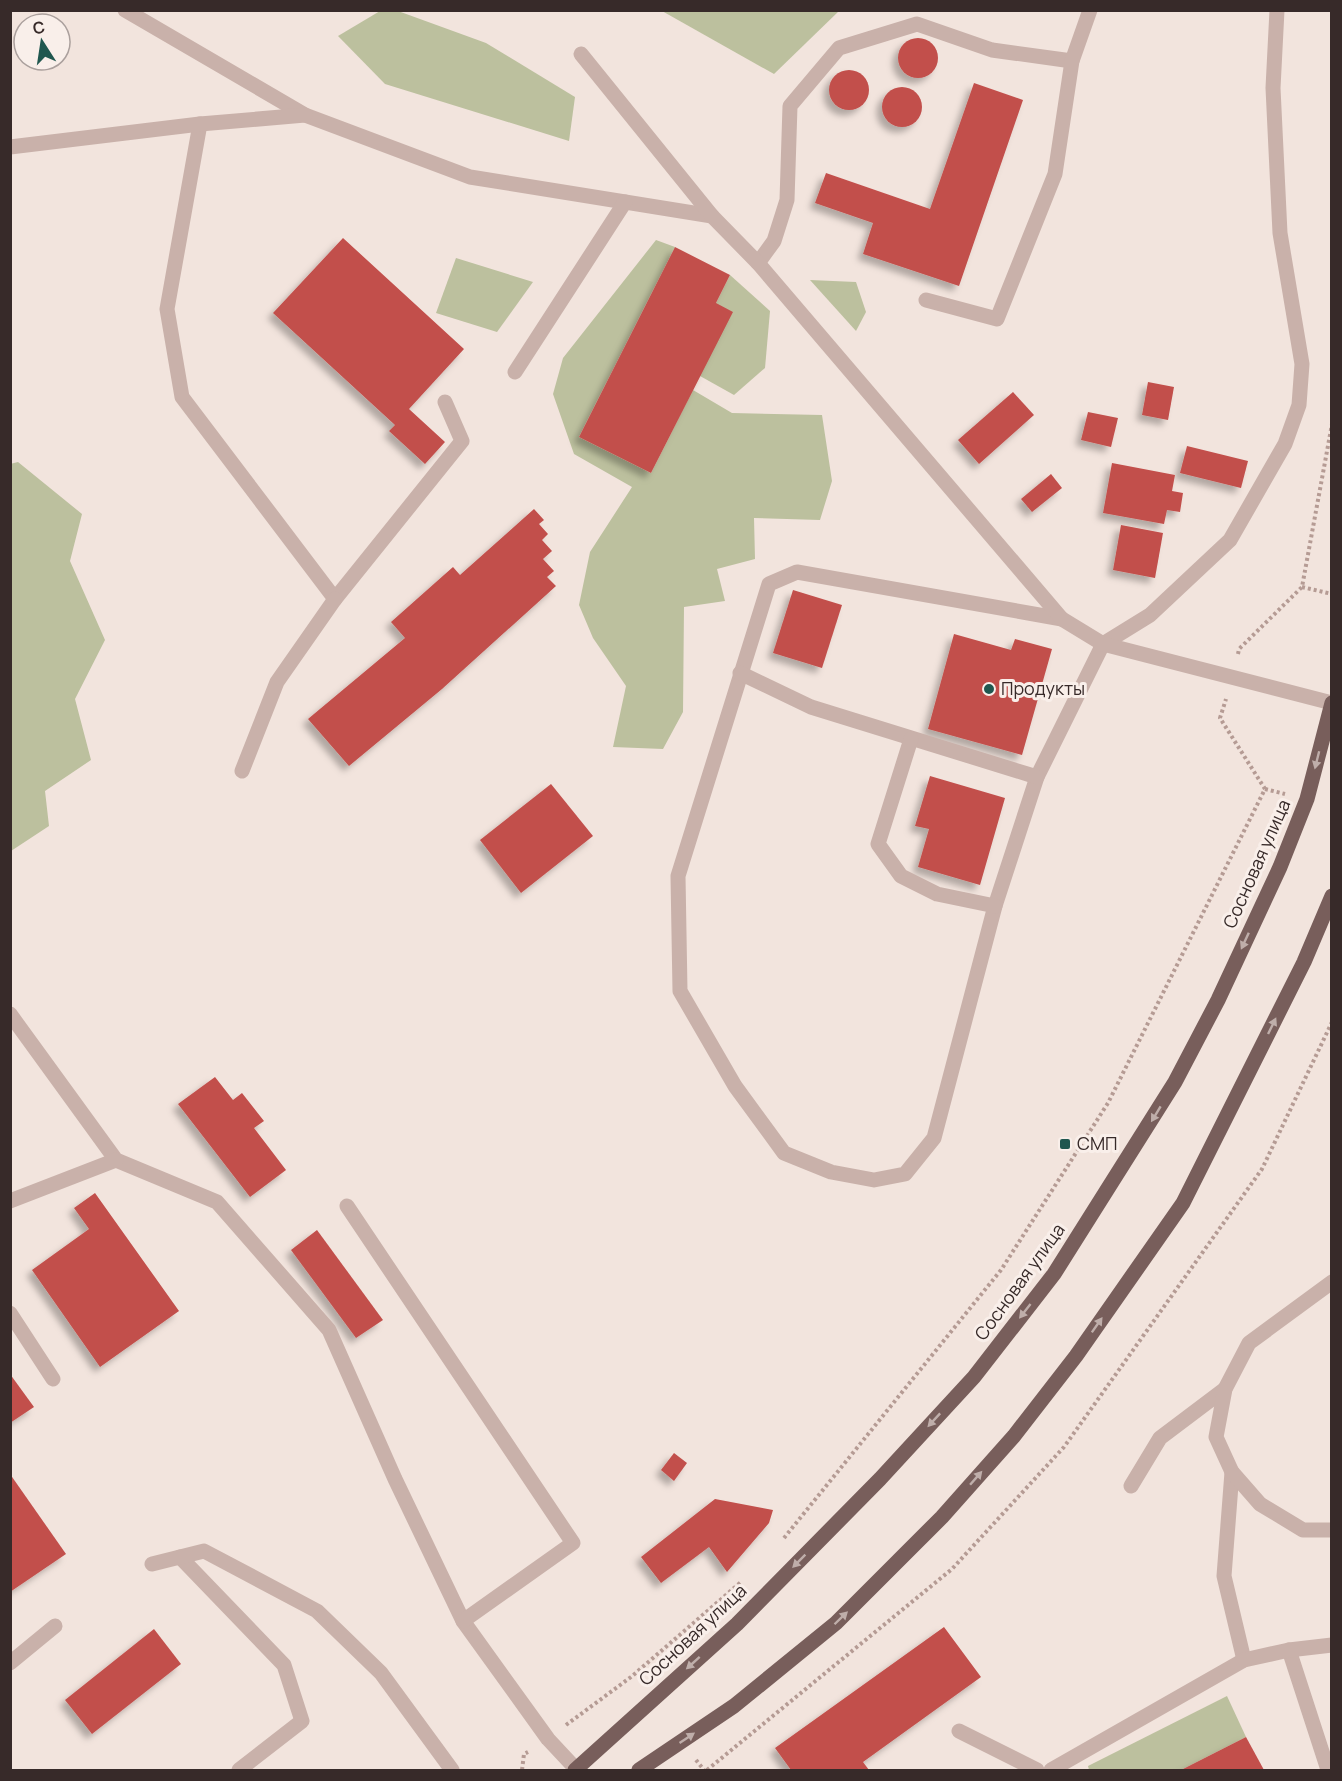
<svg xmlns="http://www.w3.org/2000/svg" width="1342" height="1781" font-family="Manrope,sans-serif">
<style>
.green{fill:#bcc09e}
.building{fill:#c24f4b;filter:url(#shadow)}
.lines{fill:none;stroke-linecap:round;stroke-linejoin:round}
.path{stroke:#b59b94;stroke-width:4;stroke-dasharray:3 3;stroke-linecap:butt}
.service{stroke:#c9b1aa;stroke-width:15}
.minor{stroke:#c9b1aa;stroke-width:15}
.primary{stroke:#785e5b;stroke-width:15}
.oneway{fill:#bfaeaa}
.poi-dot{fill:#20574f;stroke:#f9efea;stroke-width:2}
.labels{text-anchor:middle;stroke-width:6;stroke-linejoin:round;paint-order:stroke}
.poi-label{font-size:18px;fill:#372a29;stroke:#f9efea;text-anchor:start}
.street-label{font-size:18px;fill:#372a29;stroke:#f9efea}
</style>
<defs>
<filter id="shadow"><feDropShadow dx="-5.5" dy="5.5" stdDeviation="3" flood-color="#0004"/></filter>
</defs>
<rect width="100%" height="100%" fill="#f2e4dd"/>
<g class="green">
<path d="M380,11H398L486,43L575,97L569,141L385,84L338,36Z"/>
<path d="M662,11H839L774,74Z"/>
<path d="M656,240L675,247L579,437L651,473L693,390L732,413L822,415L832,481L820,520L754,518L755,559L717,569L725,601L684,607L683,712L663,749L613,747L626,686L593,638L579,605L590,552L632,487L574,454L553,394L563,358Z"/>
<path d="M456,258L533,282L497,332L436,313Z"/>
<path d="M730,275L770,311L765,368L734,395L700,376L716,303Z"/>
<path d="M810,280L856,282L866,312L856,331Z"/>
<path d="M18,462L82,514L70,561L105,640L75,699L91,760L45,791L49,826L11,851L10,464Z"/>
<path d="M1227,1696L1246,1737L1181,1770H1089L1088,1766Z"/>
</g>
<g class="building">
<circle cx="918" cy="58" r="20"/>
<circle cx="849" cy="90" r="20"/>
<path d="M974,83L1023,100L959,286L863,254L873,223L815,203L826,173L930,209Z"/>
<circle cx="902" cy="107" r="20"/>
<path d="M343,238L464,349L409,409L445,442L425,464L389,431L395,425L273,313Z"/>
<path d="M675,247L730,275L716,303L733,312L651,473L579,437Z"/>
<path d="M1148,382L1174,387L1168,420L1142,415Z"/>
<path d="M1013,392L1034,415L979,464L958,440Z"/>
<path d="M1088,412L1118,418L1111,447L1081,440Z"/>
<path d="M1187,446L1248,461L1241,488L1180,473Z"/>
<path d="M1112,463L1175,475L1172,491L1183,493L1180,512L1167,510L1164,524L1103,513Z"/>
<path d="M1051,474L1062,488L1032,512L1021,499Z"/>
<path d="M534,509L544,520L539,524L548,534L542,540L552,551L543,559L554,571L547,577L556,586L442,689L349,766L308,719L405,638L391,622L453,567L460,575Z"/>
<path d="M1121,525L1163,533L1155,578L1113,570Z"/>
<path d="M793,590L842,605L822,668L773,653Z"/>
<path d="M954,634L1011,650L1015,639L1052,649L1022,755L928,729Z"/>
<path d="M930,776L1005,798L980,885L918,867L929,829L915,826Z"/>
<path d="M551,784L593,836L521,893L480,840Z"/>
<path d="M215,1077L233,1100L242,1093L264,1121L254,1128L286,1170L250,1197L178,1104Z"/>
<path d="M95,1193L179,1311L100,1367L32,1270L89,1229L74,1208Z"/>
<path d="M317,1230L383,1320L356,1338L291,1250Z"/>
<path d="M10,1374L34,1407L10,1423Z"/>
<path d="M674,1453L687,1463L674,1481L661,1470Z"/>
<path d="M10,1474L66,1554L10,1592Z"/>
<path d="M715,1499L773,1510L769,1523L727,1572L709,1547L661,1583L641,1557Z"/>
<path d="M944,1627L981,1677L863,1762L869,1770H791L775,1748Z"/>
<path d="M154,1629L181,1664L92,1734L65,1700Z"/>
<path d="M1246,1737L1264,1770H1181Z"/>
</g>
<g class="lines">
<g class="path">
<path d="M1302,587L1332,594"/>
<path d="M1238,654L1239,649L1302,587L1332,424"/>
<path d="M1265,789L1285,794"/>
<path d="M784,1538L1001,1270L1108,1103L1265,789L1220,718L1226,699"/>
<path d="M566,1725L631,1677L741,1582"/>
<path d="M696,1760L704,1770"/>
<path d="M522,1770L524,1754L528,1752"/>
<path d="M707,1770L952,1569L1064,1447L1262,1169L1332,1022"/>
</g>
<g class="service">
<path d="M125,10L305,115L470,177L712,216"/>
<path d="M200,124L167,309L182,397L335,599L462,441L445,402"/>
<path d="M10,147L200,124L305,115"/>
<path d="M758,263L774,241L787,200L790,106L839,48L917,24L992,50L1072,61"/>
<path d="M926,300L997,319L1055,174L1072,61L1090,10"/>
<path d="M515,372L625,202"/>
<path d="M1062,619L797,572L769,584L678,876L680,991L735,1086L784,1153L831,1172L874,1180L905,1174L934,1138L995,906L1037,777L1103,644L1150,615L1230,540L1285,444L1299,405L1302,364L1280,233L1273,88L1277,10"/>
<path d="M740,673L811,707L1037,777"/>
<path d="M911,739L878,844L901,876L937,894L995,906"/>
<path d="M242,771L277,682L335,599"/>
<path d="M10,1014L116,1160L217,1202L329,1330L395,1479L463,1621L548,1739L576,1769"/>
<path d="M10,1201L116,1160"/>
<path d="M347,1206L573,1543L463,1621"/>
<path d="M10,1313L53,1379"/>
<path d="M1232,1472L1224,1576L1244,1660"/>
<path d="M1131,1486L1160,1438L1225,1389"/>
<path d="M180,1557L284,1665L302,1721L239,1770"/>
<path d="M152,1564L204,1551L317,1611L381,1673L452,1770"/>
<path d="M1289,1650L1328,1770"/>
<path d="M10,1663L55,1626"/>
<path d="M959,1731L1037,1770"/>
<path d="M1051,1770L1244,1660L1289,1650L1332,1645"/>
</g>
<g class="minor">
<path d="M581,54L712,216L758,263L1062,619L1103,644L1332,703"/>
<path d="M1332,1282L1249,1343L1225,1389L1216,1437L1232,1472L1260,1504L1303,1530H1332"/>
</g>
<g class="primary">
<path d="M575,1770L737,1624L880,1479L974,1377L1054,1274L1175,1082L1218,1000L1280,867L1307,799L1332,703"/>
<path d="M639,1770L734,1706L836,1623L942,1517L1014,1436L1076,1356L1183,1203L1304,962L1332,896"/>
</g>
</g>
<defs><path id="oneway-solid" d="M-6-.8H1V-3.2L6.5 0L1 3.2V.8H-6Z" transform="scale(1.5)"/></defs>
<g class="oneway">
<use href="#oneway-solid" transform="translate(1317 760) rotate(104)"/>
<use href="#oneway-solid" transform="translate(1245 941) rotate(115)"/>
<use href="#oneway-solid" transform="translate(1272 1026) rotate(-64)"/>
<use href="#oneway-solid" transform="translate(1156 1114) rotate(121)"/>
<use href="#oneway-solid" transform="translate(1025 1311) rotate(128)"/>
<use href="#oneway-solid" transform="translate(1097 1325) rotate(-55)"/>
<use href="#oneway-solid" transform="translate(934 1420) rotate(133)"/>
<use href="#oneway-solid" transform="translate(976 1478) rotate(-49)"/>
<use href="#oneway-solid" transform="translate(799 1561) rotate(135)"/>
<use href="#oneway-solid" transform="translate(841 1618) rotate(-44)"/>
<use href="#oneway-solid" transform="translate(693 1663) rotate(138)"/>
<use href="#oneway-solid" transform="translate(687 1738) rotate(-34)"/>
</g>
<g class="poi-dot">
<circle cx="989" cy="689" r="6"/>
<rect x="1059" y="1138" width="12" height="12" rx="3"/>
</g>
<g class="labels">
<g class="poi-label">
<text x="1001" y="695">Продукты</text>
<text x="1077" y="1150">СМП</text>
</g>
<g class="street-label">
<text transform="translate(1257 864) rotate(-66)" y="6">Сосновая улица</text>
<text transform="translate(1020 1282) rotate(-54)" y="6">Сосновая улица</text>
<text transform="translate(693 1635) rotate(-43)" y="6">Сосновая улица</text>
</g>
</g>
<rect width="1342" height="1781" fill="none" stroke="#372a29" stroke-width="24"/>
<g transform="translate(42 42) rotate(348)"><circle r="28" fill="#f9efea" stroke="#aba09d" stroke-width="1.5"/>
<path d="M0-4.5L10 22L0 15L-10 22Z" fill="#20574f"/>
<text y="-9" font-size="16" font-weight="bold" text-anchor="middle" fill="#372a29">С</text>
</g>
</svg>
